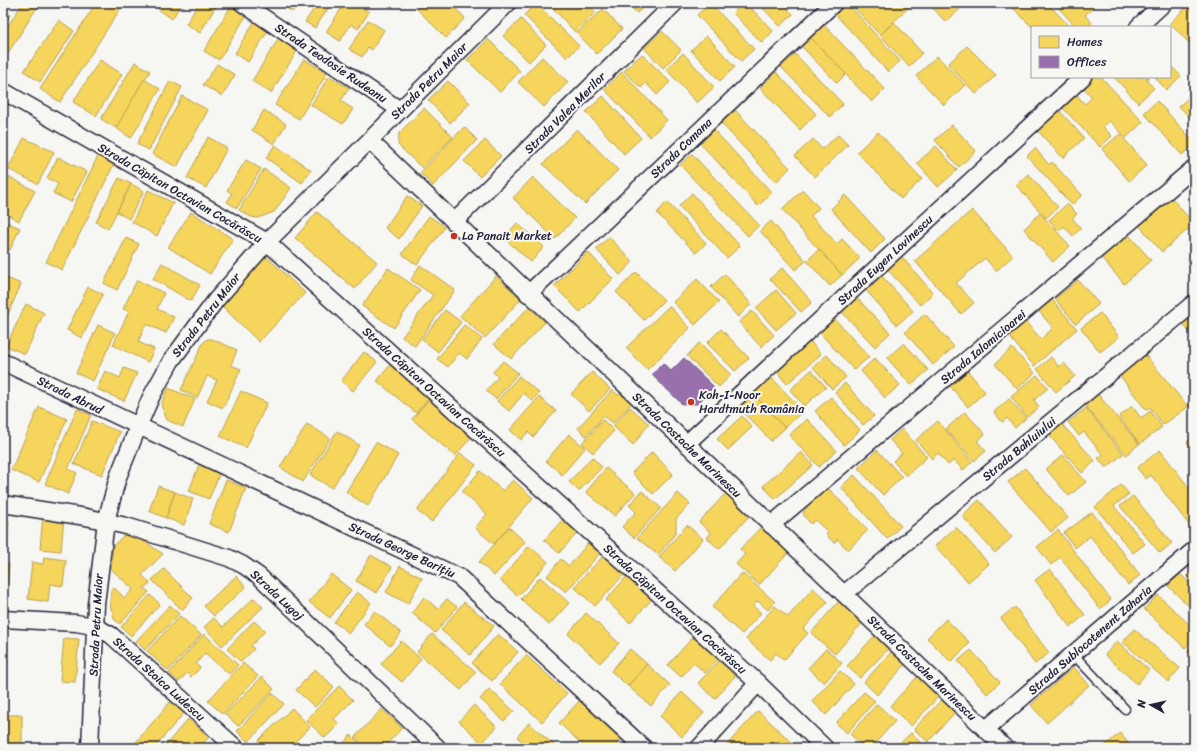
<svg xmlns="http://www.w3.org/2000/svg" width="1197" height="751" font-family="Sriracha,sans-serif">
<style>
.homes{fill:#f6d55c;stroke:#b69f52}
.offices{fill:#9970ab;stroke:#755989}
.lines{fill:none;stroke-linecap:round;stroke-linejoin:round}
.service-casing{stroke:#22223b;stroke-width:11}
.minor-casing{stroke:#22223b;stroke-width:19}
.service{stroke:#f6f6f2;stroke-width:8}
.minor{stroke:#f6f6f2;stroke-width:16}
.poi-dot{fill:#c8321e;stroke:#f6f6f2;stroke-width:1.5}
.labels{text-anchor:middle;stroke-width:4;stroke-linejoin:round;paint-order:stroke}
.street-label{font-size:12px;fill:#22223b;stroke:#f6f6f2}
.poi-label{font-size:12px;fill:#22223b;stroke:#f6f6f2;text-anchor:start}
</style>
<rect width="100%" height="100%" fill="#f6f6f2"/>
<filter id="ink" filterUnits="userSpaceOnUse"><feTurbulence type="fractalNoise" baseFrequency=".025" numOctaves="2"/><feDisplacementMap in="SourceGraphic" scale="8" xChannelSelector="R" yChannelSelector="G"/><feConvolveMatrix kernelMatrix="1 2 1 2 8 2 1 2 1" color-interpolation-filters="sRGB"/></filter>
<g filter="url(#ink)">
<g class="homes">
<path d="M23,3H40L3,61V33Z"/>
<path d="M96,3H124L60,102L40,89Z"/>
<path d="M162,3H182L172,19L158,9Z"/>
<path d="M199,3H218L200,33L186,24Z"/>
<path d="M280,3H299L292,12Z"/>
<path d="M318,3H332L315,28L305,22Z"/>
<path d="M345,3H354L369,12L358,29L351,24L340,41L326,32Z"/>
<path d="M423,3H450L465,18L446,38L417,9Z"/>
<path d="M536,3L579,46L567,58L524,15Z"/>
<path d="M548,3H574L579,8L587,3L596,12L575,32Z"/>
<path d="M627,3H648L637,13Z"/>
<path d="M710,3L754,49L741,61L697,15Z"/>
<path d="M742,3H746L773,31L762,43L733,13Z"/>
<path d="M758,3H782L793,14L780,26Z"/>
<path d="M847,3L900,61L888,72L835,14Z"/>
<path d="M850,3H878L880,6L883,3L912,4L880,35Z"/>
<path d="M928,3H956L961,8L946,22Z"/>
<path d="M1012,3H1047L1070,27H1032L1010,5Z"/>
<path d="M1054,3H1090L1094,7L1085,15L1092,23L1088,27H1076Z"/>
<path d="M1190,4L1194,9V48L1170,23Z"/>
<path d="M231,6L246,16L219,60L204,51Z"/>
<path d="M603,9L622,29L597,54L577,33Z"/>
<path d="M3,10L10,15L3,26Z"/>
<path d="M256,19L270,28L248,62L235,53Z"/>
<path d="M521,19L546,45L529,62L503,36Z"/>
<path d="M59,20L74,31L40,82L24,71Z"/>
<path d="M368,20L384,30L372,50L368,47L362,57L349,49Z"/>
<path d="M894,22L922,53L909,67L880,35Z"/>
<path d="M823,24L885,89L872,102L810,37Z"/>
<path d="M662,31L681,50L663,68L644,48Z"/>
<path d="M280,36L299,48L271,93L252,81Z"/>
<path d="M707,36L735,67L720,81L691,50Z"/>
<path d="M810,37L846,74L837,83L801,46Z"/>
<path d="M488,39L520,71L500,92L467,60Z"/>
<path d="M967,46L996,75L976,94L948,64Z"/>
<path d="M683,53L714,87L697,103L666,69Z"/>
<path d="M642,54L670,82L657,95L646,83L641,88L624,71Z"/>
<path d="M795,54L843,104L830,117L781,67Z"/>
<path d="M937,56L965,85L944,105L916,76Z"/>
<path d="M542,57L568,82L544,107L518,82Z"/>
<path d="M304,59L327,73L299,119L275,105Z"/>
<path d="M100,60L122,74L96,116L73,102Z"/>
<path d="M135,62L150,71L116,128L101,119Z"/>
<path d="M217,64L235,75L222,96L203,85Z"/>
<path d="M1170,65L1181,76L1166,90L1155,77H1170Z"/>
<path d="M622,72L667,120L650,137L604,89Z"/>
<path d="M776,72L816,114L800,130L760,88Z"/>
<path d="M329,76L349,88L341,101L353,109L343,124L311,105Z"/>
<path d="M1092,77H1101L1143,122L1126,138L1110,121L1103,127L1112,136L1100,147L1061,106L1075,93L1085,104L1092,97L1082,86Z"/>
<path d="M1114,77H1149L1146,80L1154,88L1138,103Z"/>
<path d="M144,79L160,89L131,138L116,128Z"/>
<path d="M170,81L182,87L149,150L137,144Z"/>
<path d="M448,81L470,103L450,123L428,100Z"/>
<path d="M1194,93V122L1179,106Z"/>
<path d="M182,96L208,110L177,167L152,154Z"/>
<path d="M603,96L641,138L624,154L586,112Z"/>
<path d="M1157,101L1194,142V145L1182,155L1144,113Z"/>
<path d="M424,108L453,137L422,168L398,145L399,133Z"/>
<path d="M1058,109L1084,138L1063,158L1036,129Z"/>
<path d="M264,110L286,124L274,144L252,130Z"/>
<path d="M735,110L790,168L776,182L721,123Z"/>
<path d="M952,125L976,151L959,167L935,140Z"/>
<path d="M464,127L477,140L433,186L420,173Z"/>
<path d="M577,129L618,170L585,204L543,164Z"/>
<path d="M714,130L772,193L758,206L700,143Z"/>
<path d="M878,132L922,179L901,199L857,152Z"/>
<path d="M1120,134L1147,165L1129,181L1102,149Z"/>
<path d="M838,135L848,145L815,177L795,156L813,139L822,149Z"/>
<path d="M208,137L227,148L206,188L187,178Z"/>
<path d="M24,138L54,152L38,184L8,169Z"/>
<path d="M485,140L501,156L480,177L464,161Z"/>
<path d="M275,145L311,170L302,183L266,158Z"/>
<path d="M936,146L957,170L938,187L917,163Z"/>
<path d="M1035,148L1049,165L1052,162L1082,195L1072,205L1027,156Z"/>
<path d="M692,154L759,225L748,236L680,165Z"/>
<path d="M98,156L114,164L62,270L46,262Z"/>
<path d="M58,157L87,172L71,202L53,193L58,184L47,178Z"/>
<path d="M246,160L261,169L237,208L227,202L232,194L227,190Z"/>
<path d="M264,169L291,188L274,212L258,218L251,217L239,210Z"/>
<path d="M1028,174L1058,207L1046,218L1016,185Z"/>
<path d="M9,177L35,191L19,221L3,212V188Z"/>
<path d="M533,177L575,218L555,239L513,198Z"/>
<path d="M119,178L131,184L108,229L96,222Z"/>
<path d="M131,184L144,191L129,219L117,212Z"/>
<path d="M148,190L173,203L157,236L132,222Z"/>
<path d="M803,190L819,208L811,216L837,244L842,239L860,258L842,275L782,209Z"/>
<path d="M692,193L740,246L727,258L679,206Z"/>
<path d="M845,195L885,239L871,253L831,209Z"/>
<path d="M407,196L422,206L399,239L385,228Z"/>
<path d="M1170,196L1194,224L1162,252L1138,224Z"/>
<path d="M667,202L706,243L696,253L657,213Z"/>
<path d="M1067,204L1077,214L1072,218L1081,228L1073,236L1064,226L1059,231L1049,220Z"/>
<path d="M972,210L1013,256L996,271L985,258L956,283L974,303L961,314L915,261Z"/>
<path d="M191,212L233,239L210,274L168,247Z"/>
<path d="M317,212L377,262L355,289L295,238Z"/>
<path d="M1040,213L1070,246L1053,262L1024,229Z"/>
<path d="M429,216L445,227L417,265L402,254Z"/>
<path d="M3,221L20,228L10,250L3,247Z"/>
<path d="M771,221L806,261L795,270L760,231Z"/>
<path d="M517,223L544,247L531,262L504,238Z"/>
<path d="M1127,233L1151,260L1124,284L1100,256Z"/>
<path d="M609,237L633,262L620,275L596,249Z"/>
<path d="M126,238L139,244L117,290L104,283Z"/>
<path d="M819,249L842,275L830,286L807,261Z"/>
<path d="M588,252L613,279L580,312L554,286Z"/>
<path d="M266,256L305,293L259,342L221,305Z"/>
<path d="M901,256L933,293L920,305L887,269Z"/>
<path d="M162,263L200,285L191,301L153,279Z"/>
<path d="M420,265L455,290L415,346L402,337L433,295L411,280Z"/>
<path d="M388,268L420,290L394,328L362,306Z"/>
<path d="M782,268L812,302L801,312L770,279Z"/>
<path d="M636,272L664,300L644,320L616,292Z"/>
<path d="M725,274L751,304L738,317L711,287Z"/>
<path d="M880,274L913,311L897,325L864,288Z"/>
<path d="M496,276L521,299L485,338L460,316Z"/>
<path d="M4,277L21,284L3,326V280Z"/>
<path d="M697,279L719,302L695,325L673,302Z"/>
<path d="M137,280L164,293L157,309L174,317L166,333L146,324L138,342L154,349L148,362L113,345L129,311L123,309Z"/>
<path d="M1078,280L1099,304L1076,324L1055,299Z"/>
<path d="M88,287L103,294L82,338L67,330Z"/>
<path d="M776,290L796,313L776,330L756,308Z"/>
<path d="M856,297L890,333L875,347L841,311Z"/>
<path d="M1050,297L1077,329L1034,366L1008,335L1025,321L1041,339L1053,328L1037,309Z"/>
<path d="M26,304L44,313L25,354L6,346Z"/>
<path d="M669,306L690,328L647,370L626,348Z"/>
<path d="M529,307L545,322L511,359L494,344Z"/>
<path d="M445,310L461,322L438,352L422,339Z"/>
<path d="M752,311L774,335L761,347L739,322Z"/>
<path d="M1100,313L1119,337L1100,352L1081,328Z"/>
<path d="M925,314L954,347L933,365L905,332Z"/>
<path d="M1194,315V338L1183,324Z"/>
<path d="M834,318L869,357L854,370L819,332Z"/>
<path d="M98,325L115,333L93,381L76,373Z"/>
<path d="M464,325L482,339L467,359L459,353L448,367L437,359Z"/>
<path d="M721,329L749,358L735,371L707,343Z"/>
<path d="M207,339H212L237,350L231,365L241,369L223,408L207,401L217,380L207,376L197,398L181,390L203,343Z"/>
<path d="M810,341L821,354L787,384L776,371Z"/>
<path d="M699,343L731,375L719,387L687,356Z"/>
<path d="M904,343L928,370L911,385L887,358Z"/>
<path d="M1012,348L1035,373L1017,389L995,364Z"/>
<path d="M364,352L377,362L353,391L341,381Z"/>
<path d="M1143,352L1188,407L1163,425L1150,407L1146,410L1118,373Z"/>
<path d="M827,355L846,377L832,389L813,367Z"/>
<path d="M1051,357L1059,367L1064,363L1075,376L1056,392L1037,369Z"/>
<path d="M875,358L900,385L885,398L861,371Z"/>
<path d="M503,361L518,373L496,399L486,391L498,377L493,372Z"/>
<path d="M391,364L430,397L416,413L377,381Z"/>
<path d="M124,368L137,373L124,401L97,389L105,371L120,378Z"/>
<path d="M811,370L826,387L804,406L790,390Z"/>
<path d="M967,370L985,392L968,407L949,385Z"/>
<path d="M592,372L610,389L589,411L571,394Z"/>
<path d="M1037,375L1048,388L1034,400L1039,407L1027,417L1011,397Z"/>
<path d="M519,376L539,393L532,401L524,393L509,411L497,401Z"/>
<path d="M770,376L803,411L785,428L752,393Z"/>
<path d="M845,383L874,416L863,425L835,392Z"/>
<path d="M168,388L195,399L183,427L167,420L161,405Z"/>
<path d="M612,390L618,395L620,393L632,403L613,423L604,416L586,436L578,428Z"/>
<path d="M241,391L267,403L246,448L220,436Z"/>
<path d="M752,393L785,428L771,441L738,407Z"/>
<path d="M1097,393L1139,444L1126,455L1084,404Z"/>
<path d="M431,397L474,434L455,456L412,419Z"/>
<path d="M539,397L556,411L533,437L528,432L521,440L510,430Z"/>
<path d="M831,397L860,430L844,445L815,411Z"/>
<path d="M1194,398V412L1187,403Z"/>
<path d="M1009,399L1026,418L1015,428L1007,418L1002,422L994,412Z"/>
<path d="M1132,406L1141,418L1150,411L1162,427L1140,444L1119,417Z"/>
<path d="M39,407L67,419L39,482L11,470Z"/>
<path d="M630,407L649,424L633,445L613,426Z"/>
<path d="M1086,408L1123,454L1106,468L1098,458L1103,455L1084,432L1079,436L1068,422Z"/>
<path d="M77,409L91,415L68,469L77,473L68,494L45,484Z"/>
<path d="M965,412L985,434L977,441L986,451L974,461L946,429Z"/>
<path d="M742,416L752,427L728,450L717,439Z"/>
<path d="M807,419L837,451L819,467L789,435Z"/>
<path d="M603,420L614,431L593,453L582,443Z"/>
<path d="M92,421L120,432L102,475L74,464Z"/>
<path d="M938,421L972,462L963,470L954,460L948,465L938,453L932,459L916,440Z"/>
<path d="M1061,423L1095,461L1082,473L1048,434Z"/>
<path d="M307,424L330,438L303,482L280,467Z"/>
<path d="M902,429L927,457L906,476L893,461L902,453L890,440Z"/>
<path d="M337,431L359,445L332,488L310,475Z"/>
<path d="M569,434L585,448L562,475L546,461Z"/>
<path d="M1194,436V451L1187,442Z"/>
<path d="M376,442L398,455L368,506L346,492Z"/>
<path d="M877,450L902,477L883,495L858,468Z"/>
<path d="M1160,450L1194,494V528L1192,529L1151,475L1146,479L1137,468Z"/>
<path d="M652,452L673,474L653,494L632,473Z"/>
<path d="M801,452L813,465L775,499L763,486Z"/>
<path d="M460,453L476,465L432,522L417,511Z"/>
<path d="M1063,455L1086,482L1069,496L1046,469Z"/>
<path d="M592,457L602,467L579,491L569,482Z"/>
<path d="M200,462L221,470L209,499L189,491Z"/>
<path d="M606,468L635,493L615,516L586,492Z"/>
<path d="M1025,468L1068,518L1051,532L1008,482Z"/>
<path d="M480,471L503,491L513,480L533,498L494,544L475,528L487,514L462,492Z"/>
<path d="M854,475L901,526L887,539L841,487Z"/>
<path d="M226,480L246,488L229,532L209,524Z"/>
<path d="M1121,485L1129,494L1114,506L1145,544L1133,553L1095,507Z"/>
<path d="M158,486L175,492L166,518L149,511Z"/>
<path d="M827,487L868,530L848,550L837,539L834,543L826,535L828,532L815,520L811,524L805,517L803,513L808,505Z"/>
<path d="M642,491L661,508L634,538L622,527L636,512L629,505Z"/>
<path d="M175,492L193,499L184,525L166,518Z"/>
<path d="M678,493L690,504L676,519V533L658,555L637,538Z"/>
<path d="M726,493L750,515L719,549L707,538L711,533L699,522Z"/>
<path d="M1133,496L1172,543L1160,553L1120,506Z"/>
<path d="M979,500L1012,537L995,553L962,516Z"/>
<path d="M1092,512L1140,575L1128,585L1090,536L1075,548L1064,533Z"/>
<path d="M43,515L64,518L61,551L40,549Z"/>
<path d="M566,516L581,529L559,553L544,540Z"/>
<path d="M3,521H9L5,559H3Z"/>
<path d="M764,524L791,550L759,585L736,564L745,554L740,549Z"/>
<path d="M687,525L703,539L675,571L659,557Z"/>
<path d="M509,527L525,542L494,576L479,562Z"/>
<path d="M956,527L989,564L968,582L935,546Z"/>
<path d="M1058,530L1111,600L1100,609L1060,557L1051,565L1037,547Z"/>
<path d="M125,534L136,536L163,554L142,575L150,583L144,588L149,592L120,624L115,620L110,605L111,590L113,587L125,598L133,589L111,569L113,546Z"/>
<path d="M588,543L600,553L566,592L547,576L561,559L569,566Z"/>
<path d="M529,546L548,562L518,596L500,580Z"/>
<path d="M608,551L628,570L595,606L574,587Z"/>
<path d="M371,555L392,567L377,593L356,581Z"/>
<path d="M44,557L66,560L63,586L50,584L48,602L28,599L32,562L43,564Z"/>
<path d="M3,563L9,564L5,601H3Z"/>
<path d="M400,566L422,578L408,604L386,592Z"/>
<path d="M164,569L193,598L182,610L152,580Z"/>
<path d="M1050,569L1085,615L1070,627L1035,580Z"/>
<path d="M1194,569V582L1188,576Z"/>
<path d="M742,573L775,602L768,610L758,601L753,606L761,613L742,634L712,607Z"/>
<path d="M331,574L351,590L330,618L309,602Z"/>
<path d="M1180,574L1194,587V611L1168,586Z"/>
<path d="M628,575L653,598L630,623L606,600Z"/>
<path d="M236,576L246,587L214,616L204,606Z"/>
<path d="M540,577L569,603L549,625L521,599Z"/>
<path d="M813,588L828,602L803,629L808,633L784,660L776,653L770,660L746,639L775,606L788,617Z"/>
<path d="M357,592L371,603L349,633L334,622Z"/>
<path d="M150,595L160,604L131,636L121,627Z"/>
<path d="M1158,595L1194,629V639L1185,648L1144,609Z"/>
<path d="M424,597L438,609L447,599L457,607L435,633L412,613Z"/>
<path d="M254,598L263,607L222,646L204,627L214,618L223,627Z"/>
<path d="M839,601L863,622L835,654L811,633Z"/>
<path d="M464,602L494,626L470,655L441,630Z"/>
<path d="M170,605L179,614L145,650L136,641Z"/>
<path d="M1015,607L1049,653L1035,664L1001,618Z"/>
<path d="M375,611L401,633L390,646L364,624Z"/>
<path d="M586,613L619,643L600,663L568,634Z"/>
<path d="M180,616L201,635L168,671L147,651Z"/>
<path d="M946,619L970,643L951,662L927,638Z"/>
<path d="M254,621L265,631L251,646L254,649L241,662L227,649Z"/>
<path d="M1134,629L1180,668L1168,682L1123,642Z"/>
<path d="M878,632L892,645L860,678L847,666Z"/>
<path d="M204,634L238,665L229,674L205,653L196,664L200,668L191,677L187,673L179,682L169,673Z"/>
<path d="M432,634L476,672L461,690L417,652Z"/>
<path d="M498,634L518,652L492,681L472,663Z"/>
<path d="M693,637L718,659L705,673L694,663L681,677L668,665Z"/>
<path d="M64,638L79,639L75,682L60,681Z"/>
<path d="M401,641L421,659L402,682L381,664Z"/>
<path d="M1117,641L1149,670L1137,684L1105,655Z"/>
<path d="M1194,644V657L1187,651Z"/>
<path d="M630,649L647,664L628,686L611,671Z"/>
<path d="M826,649L842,663L824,683L808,668Z"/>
<path d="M894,649L908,662L877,695L864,682Z"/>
<path d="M971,650L1000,682L987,694L958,661Z"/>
<path d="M526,655L567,693L542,722L500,684Z"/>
<path d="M719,661L735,676L715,699L698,683Z"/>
<path d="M243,663L258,676L223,714L208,701Z"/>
<path d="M647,664L670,685L651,706L628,686Z"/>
<path d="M1074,667L1089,685L1047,723L1031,705Z"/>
<path d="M315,669L334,687L315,707L296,690Z"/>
<path d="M840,671L854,684L826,715L812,701Z"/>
<path d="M920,674L941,694L911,726L890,706Z"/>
<path d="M262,677L274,689L238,726L225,714Z"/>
<path d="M339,686L353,700L334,719L339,724L325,738L306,720Z"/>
<path d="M489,689L514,711L504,721L480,699Z"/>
<path d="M682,692L704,713L682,737L660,716Z"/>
<path d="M864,692L875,701L847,733L836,723Z"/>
<path d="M272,693L284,704L248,742L237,731Z"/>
<path d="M946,695L959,708L928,742L914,729Z"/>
<path d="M581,699L623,738L613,748H586L559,723Z"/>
<path d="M170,702L184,713L154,748H131Z"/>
<path d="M877,704L895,721L871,748H865L850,734Z"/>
<path d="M474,705L497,727L482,743L459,721Z"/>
<path d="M292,708L310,727L289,748H265L258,741Z"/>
<path d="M382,709L402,728L383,748H366L355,737Z"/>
<path d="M758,711L798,748H724Z"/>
<rect x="3" y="715" width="19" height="33"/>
<path d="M188,719L209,737L199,748H163Z"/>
<path d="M529,723L557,748H530L517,737Z"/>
<path d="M911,733L923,745L920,748H895Z"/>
<path d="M1120,733L1132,748H1102Z"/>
<path d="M351,735L364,748H345L342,745Z"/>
<path d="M414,742L420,748H409Z"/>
<path d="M337,743L342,748H332Z"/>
</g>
<path class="offices" d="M684,358L714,387L697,404H682L652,375L663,363L671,371Z"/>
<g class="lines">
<defs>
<path id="service" d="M1073,654L1125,709"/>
<g id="minor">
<path d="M242,3L400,110"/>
<path d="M1138,27L1164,3"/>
<path d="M3,91L267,242L758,683L825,748"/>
<path d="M370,141L1005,748"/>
<path d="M454,222L675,3"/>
<path d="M528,294L834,3"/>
<path d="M3,362L459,577L644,748"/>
<path d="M686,444L1083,77"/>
<path d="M3,504L86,517L126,526L229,558L243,565L259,576L438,748"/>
<path d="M771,525L1194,168"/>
<path d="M844,594L1194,303"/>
<path d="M3,619L76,623L94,626L111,635L236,748"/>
<path d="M986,729L1194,550"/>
<path d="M90,748L96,604L106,521L118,477L138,427L151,397L171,361L216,300L267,242L508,3"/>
<path d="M699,748L758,683"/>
</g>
</defs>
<use href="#service" class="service-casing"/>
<use href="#minor" class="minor-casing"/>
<use href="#service" class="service"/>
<use href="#minor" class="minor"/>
</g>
</g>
<g class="poi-dot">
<circle cx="454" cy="236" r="4"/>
<circle cx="691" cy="402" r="4"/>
</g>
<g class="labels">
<g class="street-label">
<text transform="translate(331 63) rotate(34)" y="4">Strada Teodosie Rudeanu</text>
<text transform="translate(429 81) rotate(-45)" y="4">Strada Petru Maior</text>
<text transform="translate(565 113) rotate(-45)" y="4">Strada Valea Merilor</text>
<text transform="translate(681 148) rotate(-44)" y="4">Strada Comana</text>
<text transform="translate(180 193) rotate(30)" y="4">Strada Căpitan Octavian Cocărăscu</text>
<text transform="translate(885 260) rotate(-43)" y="4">Strada Eugen Lovinescu</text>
<text transform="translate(206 315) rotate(-52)" y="4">Strada Petru Maior</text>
<text transform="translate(983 347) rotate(-40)" y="4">Strada Ialomicioarei</text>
<text transform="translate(434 392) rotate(42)" y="4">Strada Căpitan Octavian Cocărăscu</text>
<text transform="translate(70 395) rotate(26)" y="4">Strada Abrud</text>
<text transform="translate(687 445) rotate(44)" y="4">Strada Costache Marinescu</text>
<text transform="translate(1019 449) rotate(-40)" y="4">Strada Bahluiului</text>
<text transform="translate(402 550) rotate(25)" y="4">Strada George Barițiu</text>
<text transform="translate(277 595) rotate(43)" y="4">Strada Lugoj</text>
<text transform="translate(675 609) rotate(42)" y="4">Strada Căpitan Octavian Cocărăscu</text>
<text transform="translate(96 625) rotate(-87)" y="4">Strada Petru Maior</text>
<text transform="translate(1090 640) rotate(-41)" y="4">Strada Sublocotenent Zaharia</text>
<text transform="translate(922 668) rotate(44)" y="4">Strada Costache Marinescu</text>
<text transform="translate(159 679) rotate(42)" y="4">Strada Stoica Ludescu</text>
</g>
<g class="poi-label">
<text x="462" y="240">La Panait Market</text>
<text x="699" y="399">Koh-I-Noor<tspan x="699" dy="14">Hardtmuth România</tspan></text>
</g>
</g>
<rect width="1197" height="751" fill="none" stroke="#f6f6f2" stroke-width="16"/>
<rect x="8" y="8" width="1181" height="735" fill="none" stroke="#22223b" stroke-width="1.5" filter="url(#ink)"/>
<rect x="1031" y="26" width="140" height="52" fill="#f6f6f2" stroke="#a1a1a9"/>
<rect x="1039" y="36" width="20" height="12" fill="#f6d55c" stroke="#a1a1a9"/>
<text x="1067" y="46" font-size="12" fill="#22223b">Homes</text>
<rect x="1039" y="56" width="20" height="12" fill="#9970ab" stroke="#a1a1a9"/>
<text x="1067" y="66" font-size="12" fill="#22223b">Offices</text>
<g transform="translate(1151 705) rotate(278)" stroke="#f6f6f2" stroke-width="3" paint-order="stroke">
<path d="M0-3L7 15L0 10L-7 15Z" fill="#22223b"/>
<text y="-6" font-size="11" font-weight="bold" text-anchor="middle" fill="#22223b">N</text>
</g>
</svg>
